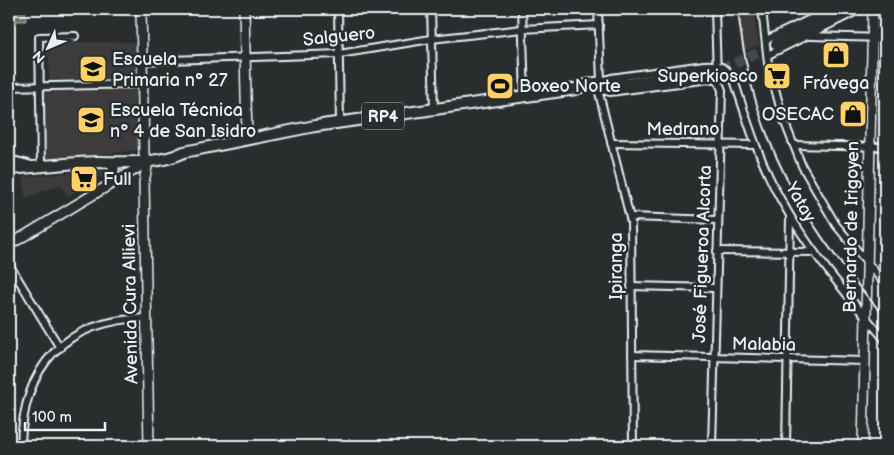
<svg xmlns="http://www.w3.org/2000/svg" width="894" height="455" font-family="'Balsamiq Sans',sans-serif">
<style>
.built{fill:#3e3a3a}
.grass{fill:url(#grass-tufts);stroke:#a6b0a6}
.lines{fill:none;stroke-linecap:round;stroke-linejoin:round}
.primary-tunnel{stroke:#464a4c;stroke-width:10;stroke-dasharray:10 5;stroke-linecap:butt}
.street-casing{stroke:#e8f1f8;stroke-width:10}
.secondary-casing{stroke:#e8f1f8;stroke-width:12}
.primary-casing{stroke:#e8f1f8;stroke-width:14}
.street{stroke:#2a2d2e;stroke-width:6}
.secondary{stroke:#2a2d2e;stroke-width:9}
.primary{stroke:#2a2d2e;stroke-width:10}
.rail{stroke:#e8f1f8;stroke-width:2}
.labels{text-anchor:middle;stroke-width:5;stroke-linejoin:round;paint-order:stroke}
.shield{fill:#2a2d2e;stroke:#afb6bb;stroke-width:1}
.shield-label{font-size:16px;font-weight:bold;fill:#e8f1f8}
.street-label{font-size:18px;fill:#e8f1f8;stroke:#2a2d2e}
.poi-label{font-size:18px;fill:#e8f1f8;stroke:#2a2d2e;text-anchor:start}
</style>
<defs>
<pattern id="grass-tufts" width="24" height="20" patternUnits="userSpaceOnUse" patternTransform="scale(1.25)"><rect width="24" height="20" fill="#646e55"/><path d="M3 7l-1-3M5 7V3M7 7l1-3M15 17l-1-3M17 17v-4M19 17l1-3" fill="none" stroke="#7a836e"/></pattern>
</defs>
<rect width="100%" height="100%" fill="#2a2d2e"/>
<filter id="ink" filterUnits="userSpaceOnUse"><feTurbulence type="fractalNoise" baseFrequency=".02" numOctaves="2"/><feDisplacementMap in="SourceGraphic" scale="10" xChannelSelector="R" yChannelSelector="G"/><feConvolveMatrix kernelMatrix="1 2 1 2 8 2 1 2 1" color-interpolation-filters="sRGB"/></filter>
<g filter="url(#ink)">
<g class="built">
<path d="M736,9H753L759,45L742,52Z"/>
<path d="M43,42H136L137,81L49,84V57L43,56Z"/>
<path d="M138,86L140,150L46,160L42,90Z"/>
<path d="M107,170L108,173L68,196L60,185L25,198L23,177Z"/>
</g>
<path class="grass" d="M9,9H25L26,21H9Z"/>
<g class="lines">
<path class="primary-tunnel" d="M706,72L734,64L776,44"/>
<defs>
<g id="street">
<path d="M338,9L340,122"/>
<path d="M431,9L434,109"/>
<path d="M522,9L525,96"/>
<path d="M598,9L601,80"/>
<path d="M762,9L768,63L783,118L802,166L836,225L885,284"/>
<path d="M810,36L885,38"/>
<path d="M766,40L831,9"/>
<path d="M768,55L861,9"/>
<path d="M141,61L339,54L431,39L522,29L599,25"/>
<path d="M611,78L704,65C720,64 729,68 735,83C748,123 760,163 781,200C809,251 848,296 885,340"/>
<path d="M9,87L142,84"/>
<path d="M611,143L755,145"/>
<path d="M794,145L885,147"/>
<path d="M41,167L39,37L75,36"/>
<path d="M630,217L717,220"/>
<path d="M717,251L814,252"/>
<path d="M9,264L60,348"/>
<path d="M631,286L715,288"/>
<path d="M632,355L865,361"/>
<path d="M21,446C23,366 64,320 146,318"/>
<path d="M633,446L631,222L598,89L610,92L717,78"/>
<path d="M712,446L722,90L717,78L715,9"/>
<path d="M786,446L790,217"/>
</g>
<g id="secondary">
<path d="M141,9L144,154"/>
<path d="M244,9L247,139"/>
<path d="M148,162L144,182L149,446"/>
<path d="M9,245L146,163"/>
<path d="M863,446L873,9"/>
</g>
<g id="primary">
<path d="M776,44L845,9"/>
<path d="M621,85L706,72"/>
<path d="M9,161L28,166"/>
<path d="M9,169C38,167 68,163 97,162C124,162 159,165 184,152L315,126L576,89C588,83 612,79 625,83"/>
<path d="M113,176L114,163"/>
</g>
</defs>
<use href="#street" class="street-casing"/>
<use href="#secondary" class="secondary-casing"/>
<use href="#primary" class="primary-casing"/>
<use href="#street" class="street"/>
<use href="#secondary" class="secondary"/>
<use href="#primary" class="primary"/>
<path class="rail" d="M738,9C751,137 802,223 885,317"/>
</g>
</g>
<defs>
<symbol id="shop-square" viewBox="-11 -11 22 22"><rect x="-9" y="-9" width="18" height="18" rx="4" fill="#ffd166" stroke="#2a2d2e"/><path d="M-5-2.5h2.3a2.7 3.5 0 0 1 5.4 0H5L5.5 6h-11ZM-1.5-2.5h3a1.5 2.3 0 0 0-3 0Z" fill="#111"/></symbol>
<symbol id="school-square" viewBox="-11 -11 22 22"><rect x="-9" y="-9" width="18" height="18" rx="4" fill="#ffd166" stroke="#2a2d2e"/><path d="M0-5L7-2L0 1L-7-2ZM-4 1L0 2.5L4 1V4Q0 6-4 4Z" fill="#111"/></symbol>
<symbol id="supermarket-square" viewBox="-11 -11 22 22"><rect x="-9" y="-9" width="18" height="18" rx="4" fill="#ffd166" stroke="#2a2d2e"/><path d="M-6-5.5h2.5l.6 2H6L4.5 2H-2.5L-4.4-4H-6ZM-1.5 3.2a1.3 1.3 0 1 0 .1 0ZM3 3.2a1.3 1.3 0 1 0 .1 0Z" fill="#111"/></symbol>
<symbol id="stadium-square" viewBox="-11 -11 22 22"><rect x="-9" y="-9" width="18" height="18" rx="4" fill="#ffd166" stroke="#2a2d2e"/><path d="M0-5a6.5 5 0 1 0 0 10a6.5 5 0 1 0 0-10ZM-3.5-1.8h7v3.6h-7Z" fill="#111"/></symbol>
</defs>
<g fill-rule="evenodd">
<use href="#shop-square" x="820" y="39" width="32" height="32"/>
<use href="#school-square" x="77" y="53" width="32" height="32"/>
<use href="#supermarket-square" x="761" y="60" width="32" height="32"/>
<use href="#stadium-square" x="484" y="70" width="32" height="32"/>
<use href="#shop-square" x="837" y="98" width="32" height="32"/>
<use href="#school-square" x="75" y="104" width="32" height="32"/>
<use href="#supermarket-square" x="68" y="163" width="32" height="32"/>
</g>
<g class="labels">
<rect class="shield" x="362" y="102.5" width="42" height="27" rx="4"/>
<g class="shield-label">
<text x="383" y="122">RP4</text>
</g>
<g class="street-label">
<text transform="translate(339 36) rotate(-6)" y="6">Salguero</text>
<text x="683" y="135">Medrano</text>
<text transform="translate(801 202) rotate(60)" y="6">Yatay</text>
<text transform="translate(851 227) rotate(-89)" y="6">Bernardo de Irigoyen</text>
<text transform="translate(702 254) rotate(-88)" y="6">José Figueroa Alcorta</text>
<text transform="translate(616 266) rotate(-90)" y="6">Ipiranga</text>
<text transform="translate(130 304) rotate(-91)" y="6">Avenida Cura Allievi</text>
<text transform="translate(764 344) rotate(1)" y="6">Malabia</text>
</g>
<g class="poi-label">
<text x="112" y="65">Escuela<tspan x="112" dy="21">Primaria n° 27</tspan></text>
<text x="758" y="82" text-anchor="end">Superkiosco</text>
<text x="836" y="89" text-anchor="middle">Frávega</text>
<text x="519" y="92">Boxeo Norte</text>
<text x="110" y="116">Escuela Técnica<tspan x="110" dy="21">n° 4 de San Isidro</tspan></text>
<text x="834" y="120" text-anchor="end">OSECAC</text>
<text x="103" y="185">Full</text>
</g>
</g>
<rect width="894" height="455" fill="none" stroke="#2a2d2e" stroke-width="30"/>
<rect x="15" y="15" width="864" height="425" fill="none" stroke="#e8f1f8" stroke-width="2" filter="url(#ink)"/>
<g transform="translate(48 48) rotate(225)" stroke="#2a2d2e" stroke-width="4" paint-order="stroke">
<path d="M0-4L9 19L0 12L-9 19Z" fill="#e8f1f8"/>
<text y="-8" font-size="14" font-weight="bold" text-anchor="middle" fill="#e8f1f8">N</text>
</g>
<path d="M25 422v8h80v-8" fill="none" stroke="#e8f1f8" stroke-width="2.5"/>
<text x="32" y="422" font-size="15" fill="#e8f1f8" stroke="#2a2d2e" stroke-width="4" paint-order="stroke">100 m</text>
</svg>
